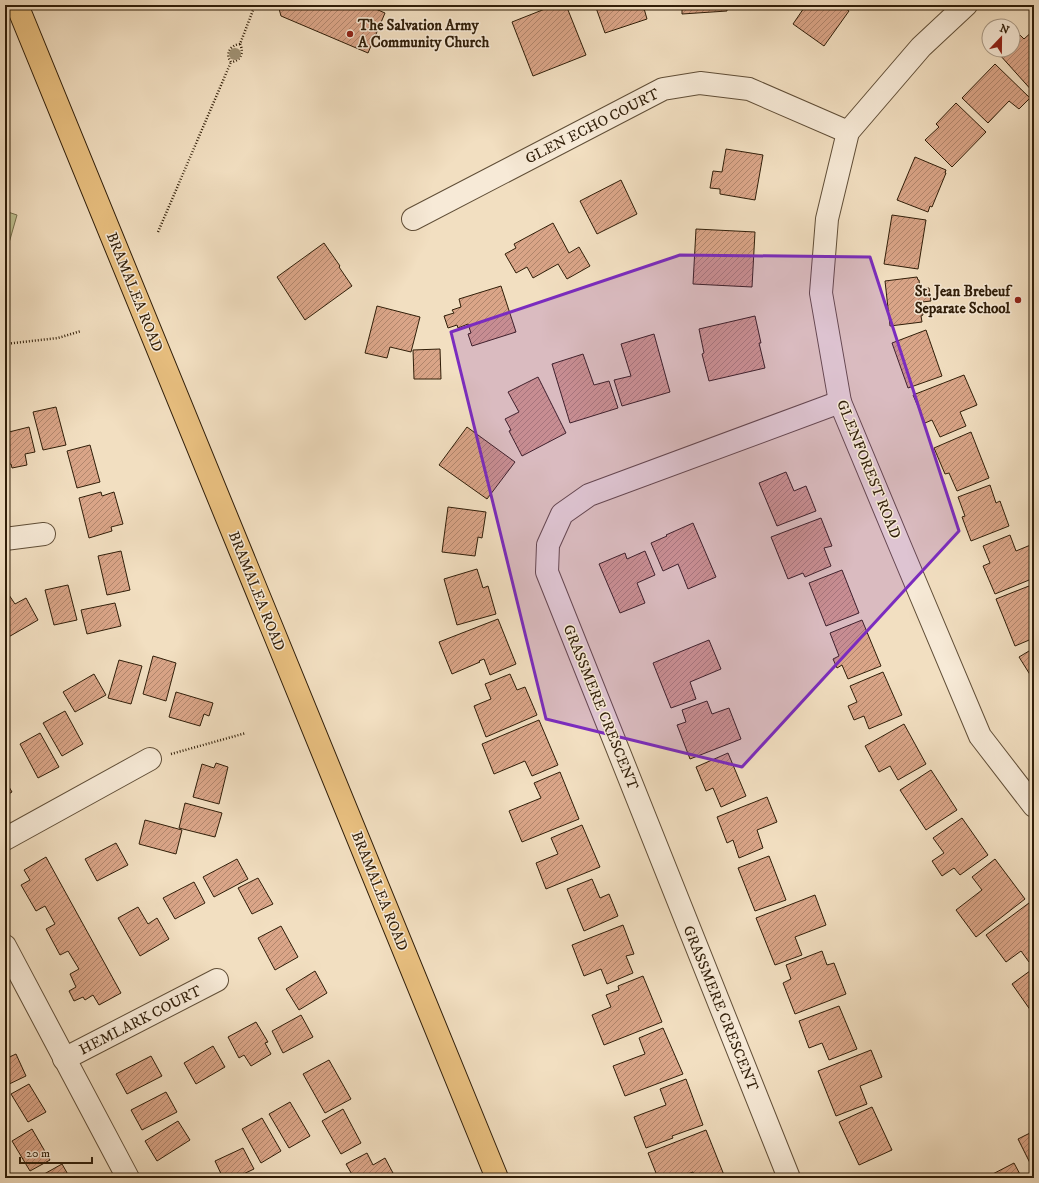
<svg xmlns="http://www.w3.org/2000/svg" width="1039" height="1183" font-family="'IM FELL DW Pica',serif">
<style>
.pitch{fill:#bec191;stroke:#77704d}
.building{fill:url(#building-hatch);stroke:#301e09}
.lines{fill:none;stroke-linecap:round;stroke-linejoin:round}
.minor-casing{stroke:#604e37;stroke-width:24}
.major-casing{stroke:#301e09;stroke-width:24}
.path{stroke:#301e09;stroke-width:2.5;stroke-dasharray:1 2;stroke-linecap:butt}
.minor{stroke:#f7ead7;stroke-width:22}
.major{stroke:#e9c080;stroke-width:22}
.tree{fill:#9f9072}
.marked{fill:#7b2cbf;fill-opacity:0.2;stroke:#7b2cbf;stroke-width:3;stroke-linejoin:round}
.poi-dot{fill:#8f2418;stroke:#f7ead7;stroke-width:1.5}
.labels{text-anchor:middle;stroke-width:3;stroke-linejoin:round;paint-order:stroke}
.poi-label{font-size:15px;font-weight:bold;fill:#301e09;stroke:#f7ead7;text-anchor:start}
.street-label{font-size:15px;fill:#301e09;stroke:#f7ead7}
</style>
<defs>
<pattern id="building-hatch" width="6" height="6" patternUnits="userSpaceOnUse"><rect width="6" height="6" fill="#daa588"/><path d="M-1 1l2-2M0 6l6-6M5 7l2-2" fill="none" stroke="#b1866d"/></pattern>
</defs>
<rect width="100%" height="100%" fill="#f2dfc1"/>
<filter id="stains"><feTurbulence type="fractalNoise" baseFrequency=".005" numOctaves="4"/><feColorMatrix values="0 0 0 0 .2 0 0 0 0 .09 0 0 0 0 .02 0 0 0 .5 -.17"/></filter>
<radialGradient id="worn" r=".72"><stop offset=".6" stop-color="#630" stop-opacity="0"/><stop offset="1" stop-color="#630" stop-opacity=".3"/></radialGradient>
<path class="pitch" d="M5,211L17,215L5,257Z"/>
<g class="building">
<path d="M278,5H369V6L385,13L368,53L281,16Z"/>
<path d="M555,5H566L586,55L533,76L512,22Z"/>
<path d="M595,5H643L647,19L605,33Z"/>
<path d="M682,5H727V11L682,14Z"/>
<path d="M806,5H841L849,11L824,46L793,24Z"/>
<path d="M1034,30V93L999,54L1004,50H1013V41L1020,35L1024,39Z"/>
<path d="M995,64L1030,98L1019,109L1009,101L988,123L962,98Z"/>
<path d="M956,103L986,132L952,167L925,140L939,127L936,124Z"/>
<path d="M726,149L763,155L755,200L720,194V189L710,188L713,171L722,172Z"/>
<path d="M915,157L946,170L945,173H946L932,207L930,206L928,212L897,200Z"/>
<path d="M621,180L637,214L597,234L580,201Z"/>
<path d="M892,215L926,220L918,269L884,264Z"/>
<path d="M553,223L569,253L579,247L590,266L567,279L558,264L533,278L527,267L516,273L505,254L516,248L514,244Z"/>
<path d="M696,229L755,232L752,287L693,284Z"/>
<path d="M324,243L340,266L339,267L352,286L305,320L277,277Z"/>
<path d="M917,277L918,280H919L920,289L929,288L931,301L922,302L923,315L921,316L922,322L890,326L885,281Z"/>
<path d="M501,286L516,332L472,346L468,334L471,333L468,324L458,328L457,325L448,328L444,316L454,313L452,310L461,307L459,299Z"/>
<path d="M377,306L420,317L411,352L390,347L387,358L365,353Z"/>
<path d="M755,316L761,343H759L765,368L709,381L702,354L704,353L699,329Z"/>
<path d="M926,330L942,376L908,388L892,343Z"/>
<path d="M654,334L670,392L622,406L614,380L631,376L621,344Z"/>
<path d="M440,349L441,379H414L413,350Z"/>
<path d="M583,354L594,385L609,381L618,408L570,423L552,364Z"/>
<path d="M964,375L977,405L960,412L966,426L940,437L932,420L925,423L913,395Z"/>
<path d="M538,377L566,433L522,456L509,431L511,430L505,419L519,412L508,392Z"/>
<path d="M56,407L66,445L43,450L33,412Z"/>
<path d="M29,427L35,452L25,454L27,465L12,468L11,464L5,465V433Z"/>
<path d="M467,427L515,462L487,499L439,465Z"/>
<path d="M971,432L989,478L957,491L949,473L945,474L934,448Z"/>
<path d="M90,445L100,482L77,488L67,451Z"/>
<path d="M786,472L794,491L806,486L816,511L777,526L759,483Z"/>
<path d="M990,485L996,503L1000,501L1009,526L971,541L962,517L965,516L958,497Z"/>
<path d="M101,492L102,496L114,492L123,524L111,527L112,531L89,538L79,498Z"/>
<path d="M448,507L486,512L482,538L478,537L475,556L442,552Z"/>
<path d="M821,518L832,546L824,548L831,566L805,577L803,573L788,579L771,537Z"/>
<path d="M693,523L716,577L688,589L678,564L663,571L651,543L667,536L666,535Z"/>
<path d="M1010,535L1016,551L1033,544L1034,578L995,594L983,566L990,563L983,546Z"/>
<path d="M121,551L130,590L107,595L98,556Z"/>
<path d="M645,551L655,575L637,583L645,603L620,613L599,564L625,553L627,559Z"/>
<path d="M477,569L483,588L488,586L496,614L457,625L444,579Z"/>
<path d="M842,570L859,613L826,626L809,583Z"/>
<path d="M1034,584V638L1015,646L996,599Z"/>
<path d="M68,585L77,620L54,625L45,590Z"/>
<path d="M9,595L15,604L26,598L38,620L5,639V597Z"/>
<path d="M115,603L121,626L87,634L81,610Z"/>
<path d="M498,619L516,664L490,675L484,659L479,661L480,662L452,674L439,642Z"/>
<path d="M862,620L881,666L848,679L842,665L837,668L833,659L839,656L830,633Z"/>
<path d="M709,640L721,669L690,682L696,699L671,708L653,663Z"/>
<path d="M1034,648V681L1019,657Z"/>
<path d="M153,656L176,663L166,701L143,694Z"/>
<path d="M119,660L142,666L131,704L108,698Z"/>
<path d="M883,672L902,715L869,729L864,716L854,720L848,706L857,702L850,686Z"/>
<path d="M94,674L106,695L75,712L63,692Z"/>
<path d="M510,674L517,690L525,687L537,715L486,737L474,706L491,699L485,684Z"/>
<path d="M176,692L213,703L209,716L204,714L200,726L169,717Z"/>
<path d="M707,701L712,714L729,708L741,739L690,759L677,725L686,722L682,710Z"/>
<path d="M65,711L83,744L62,756L43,723Z"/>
<path d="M539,720L558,765L532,776L525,761L494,774L482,744Z"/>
<path d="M904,724L926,764L898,780L890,766L879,772L865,746Z"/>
<path d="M40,733L59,767L38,778L20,744Z"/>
<path d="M728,753L746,796L721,807L713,788L706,791L696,767Z"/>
<path d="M216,763L228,767L219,804L193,797L202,764L214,768Z"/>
<path d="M931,770L957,810L926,830L900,790Z"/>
<path d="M560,772L579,819L522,842L509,811L541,798L534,783Z"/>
<path d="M5,780L12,792L5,796Z"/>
<path d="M767,797L777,822L757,830L763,848L739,858L733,840L727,843L717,817Z"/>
<path d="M185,803L222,813L215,837L179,828Z"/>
<path d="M962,818L988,855L960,875L954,868L942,876L932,861L944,853L933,838Z"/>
<path d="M145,820L182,830L176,854L139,844Z"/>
<path d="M582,825L600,867L546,889L536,863L558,854L551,838Z"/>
<path d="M116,843L128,865L97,881L85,859Z"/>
<path d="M769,856L786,900L755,911L738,868Z"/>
<path d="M46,857L121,993L99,1005L93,995L85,1000L83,997L74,1001L69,991L76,987L70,974L79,969L68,951L60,955L46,929L55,924L45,906L36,911L21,885L30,880L24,870Z"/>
<path d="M237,859L248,879L214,897L203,877Z"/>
<path d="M995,859L1025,899L976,937L956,910L982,890L972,877Z"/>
<path d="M258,878L273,904L252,914L238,888Z"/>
<path d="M592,879L600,898L609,894L618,916L584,931L567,889Z"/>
<path d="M194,882L205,903L175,919L163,898Z"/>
<path d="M815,895L826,925L795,937L802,955L775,965L756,918Z"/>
<path d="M1029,903L1034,910V958L1029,962L1021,951L1006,962L986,935Z"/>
<path d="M138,907L148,924L157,918L169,939L140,956L118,918Z"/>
<path d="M623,925L634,954L626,956L633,973L607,984L601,969L584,976L572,945Z"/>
<path d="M281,926L298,957L275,970L258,938Z"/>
<path d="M822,951L827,965L834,963L846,994L795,1014L783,983L791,979L786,965Z"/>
<path d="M1034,968V1009L1031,1011L1012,984Z"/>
<path d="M315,971L327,993L299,1010L286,989Z"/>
<path d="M643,976L662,1022L604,1045L592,1015L611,1007L606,995L619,990L618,986Z"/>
<path d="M839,1006L857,1049L829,1060L822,1043L809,1048L799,1021Z"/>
<path d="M301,1015L313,1037L283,1053L272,1031Z"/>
<path d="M256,1022L268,1042L265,1043L271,1054L251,1066L244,1055L239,1058L228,1037Z"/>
<path d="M663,1028L683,1074L625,1096L613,1066L645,1054L639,1038Z"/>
<path d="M213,1046L225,1067L196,1084L184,1063Z"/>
<path d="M871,1050L882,1077L860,1086L867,1104L836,1116L818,1071Z"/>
<path d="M16,1054L26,1076L5,1086V1059Z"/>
<path d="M151,1056L162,1076L127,1094L116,1074Z"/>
<path d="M329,1060L351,1099L325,1113L303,1074Z"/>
<path d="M686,1079L703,1125L672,1136L673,1138L646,1148L634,1117L666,1105L660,1089Z"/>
<path d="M29,1084L46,1112L28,1122L11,1094Z"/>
<path d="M166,1092L177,1112L142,1130L131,1110Z"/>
<path d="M290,1102L310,1136L289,1148L269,1114Z"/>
<path d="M872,1107L892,1150L859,1165L839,1122Z"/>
<path d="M343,1109L361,1143L341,1154L322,1121Z"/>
<path d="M262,1118L281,1151L261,1163L242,1129Z"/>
<path d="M178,1121L190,1140L157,1161L145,1141Z"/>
<path d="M32,1129L50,1160L30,1171L12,1141Z"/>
<path d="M706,1130L724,1175L717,1178H695L693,1172L677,1178H658L648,1153Z"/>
<path d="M1034,1131V1171L1018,1139Z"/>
<path d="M243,1148L254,1169L235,1178H223L215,1161Z"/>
<path d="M367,1153L373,1165L385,1158L393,1173L384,1178H354L346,1164Z"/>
<path d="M1014,1163L1022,1178H985Z"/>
<path d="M62,1164L70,1178H37Z"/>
</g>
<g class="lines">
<defs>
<g id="minor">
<path d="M966,5L921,47L848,132L827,219L821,293L840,402L900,546L980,736L1034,806"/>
<path d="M413,219L663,89L700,83L749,89L848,132"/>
<path d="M5,539L44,534"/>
<path d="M5,839L150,759"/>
<path d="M5,946L128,1178"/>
<path d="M64,1059L217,980"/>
<path d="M789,1178L547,572L548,545L562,514L589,495L840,402"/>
</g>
<path id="major" d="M17,5L497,1178"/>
</defs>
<use href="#minor" class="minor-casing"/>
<use href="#major" class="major-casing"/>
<g class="path">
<path d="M240,44C230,45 225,54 231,62C241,61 244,52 240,44L255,5"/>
<path d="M158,232L231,62"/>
<path d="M5,344L58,338L81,331"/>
<path d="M171,754L246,733"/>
</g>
<use href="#minor" class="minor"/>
<use href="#major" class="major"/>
</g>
<circle class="tree" cx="235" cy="54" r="6"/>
<path class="marked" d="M680,255L870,257L959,531L742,767L546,719L451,332Z"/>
<g class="poi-dot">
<circle cx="350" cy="34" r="4"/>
<circle cx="1018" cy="300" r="4"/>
</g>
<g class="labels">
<g class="poi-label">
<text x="358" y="30">The Salvation Army<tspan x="358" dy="17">A Community Church</tspan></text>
<text x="1010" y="296" text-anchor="end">St. Jean Brebeuf<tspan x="1010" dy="17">Separate School</tspan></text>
</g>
<g class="street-label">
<text transform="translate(592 126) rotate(-27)" y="5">GLEN ECHO COURT</text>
<text transform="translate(135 292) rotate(68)" y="5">BRAMALEA ROAD</text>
<text transform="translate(869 469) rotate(68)" y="5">GLENFOREST ROAD</text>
<text transform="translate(257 591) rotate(68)" y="5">BRAMALEA ROAD</text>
<text transform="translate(601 707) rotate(68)" y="5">GRASSMERE CRESCENT</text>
<text transform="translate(380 891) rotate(68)" y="5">BRAMALEA ROAD</text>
<text transform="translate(721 1008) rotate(68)" y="5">GRASSMERE CRESCENT</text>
<text transform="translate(140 1020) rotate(-27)" y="5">HEMLARK COURT</text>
</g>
</g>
<rect width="1039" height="1183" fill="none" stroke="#f2dfc1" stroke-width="20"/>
<rect x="6" y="6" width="1027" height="1171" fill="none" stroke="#301e09" stroke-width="2"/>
<rect x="10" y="10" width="1019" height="1163" fill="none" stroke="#301e09"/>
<g transform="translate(1001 38) rotate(22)"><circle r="19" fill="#f7ead7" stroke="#a79885"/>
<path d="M0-3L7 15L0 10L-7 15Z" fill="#8f2418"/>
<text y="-6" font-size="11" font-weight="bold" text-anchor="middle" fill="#301e09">N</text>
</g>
<path d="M20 1157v6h72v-6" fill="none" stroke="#301e09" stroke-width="2"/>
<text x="26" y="1157" font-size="12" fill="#301e09" stroke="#f7ead7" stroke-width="3" paint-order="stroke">20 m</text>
<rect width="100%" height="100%" filter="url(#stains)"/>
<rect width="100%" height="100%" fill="url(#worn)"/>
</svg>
